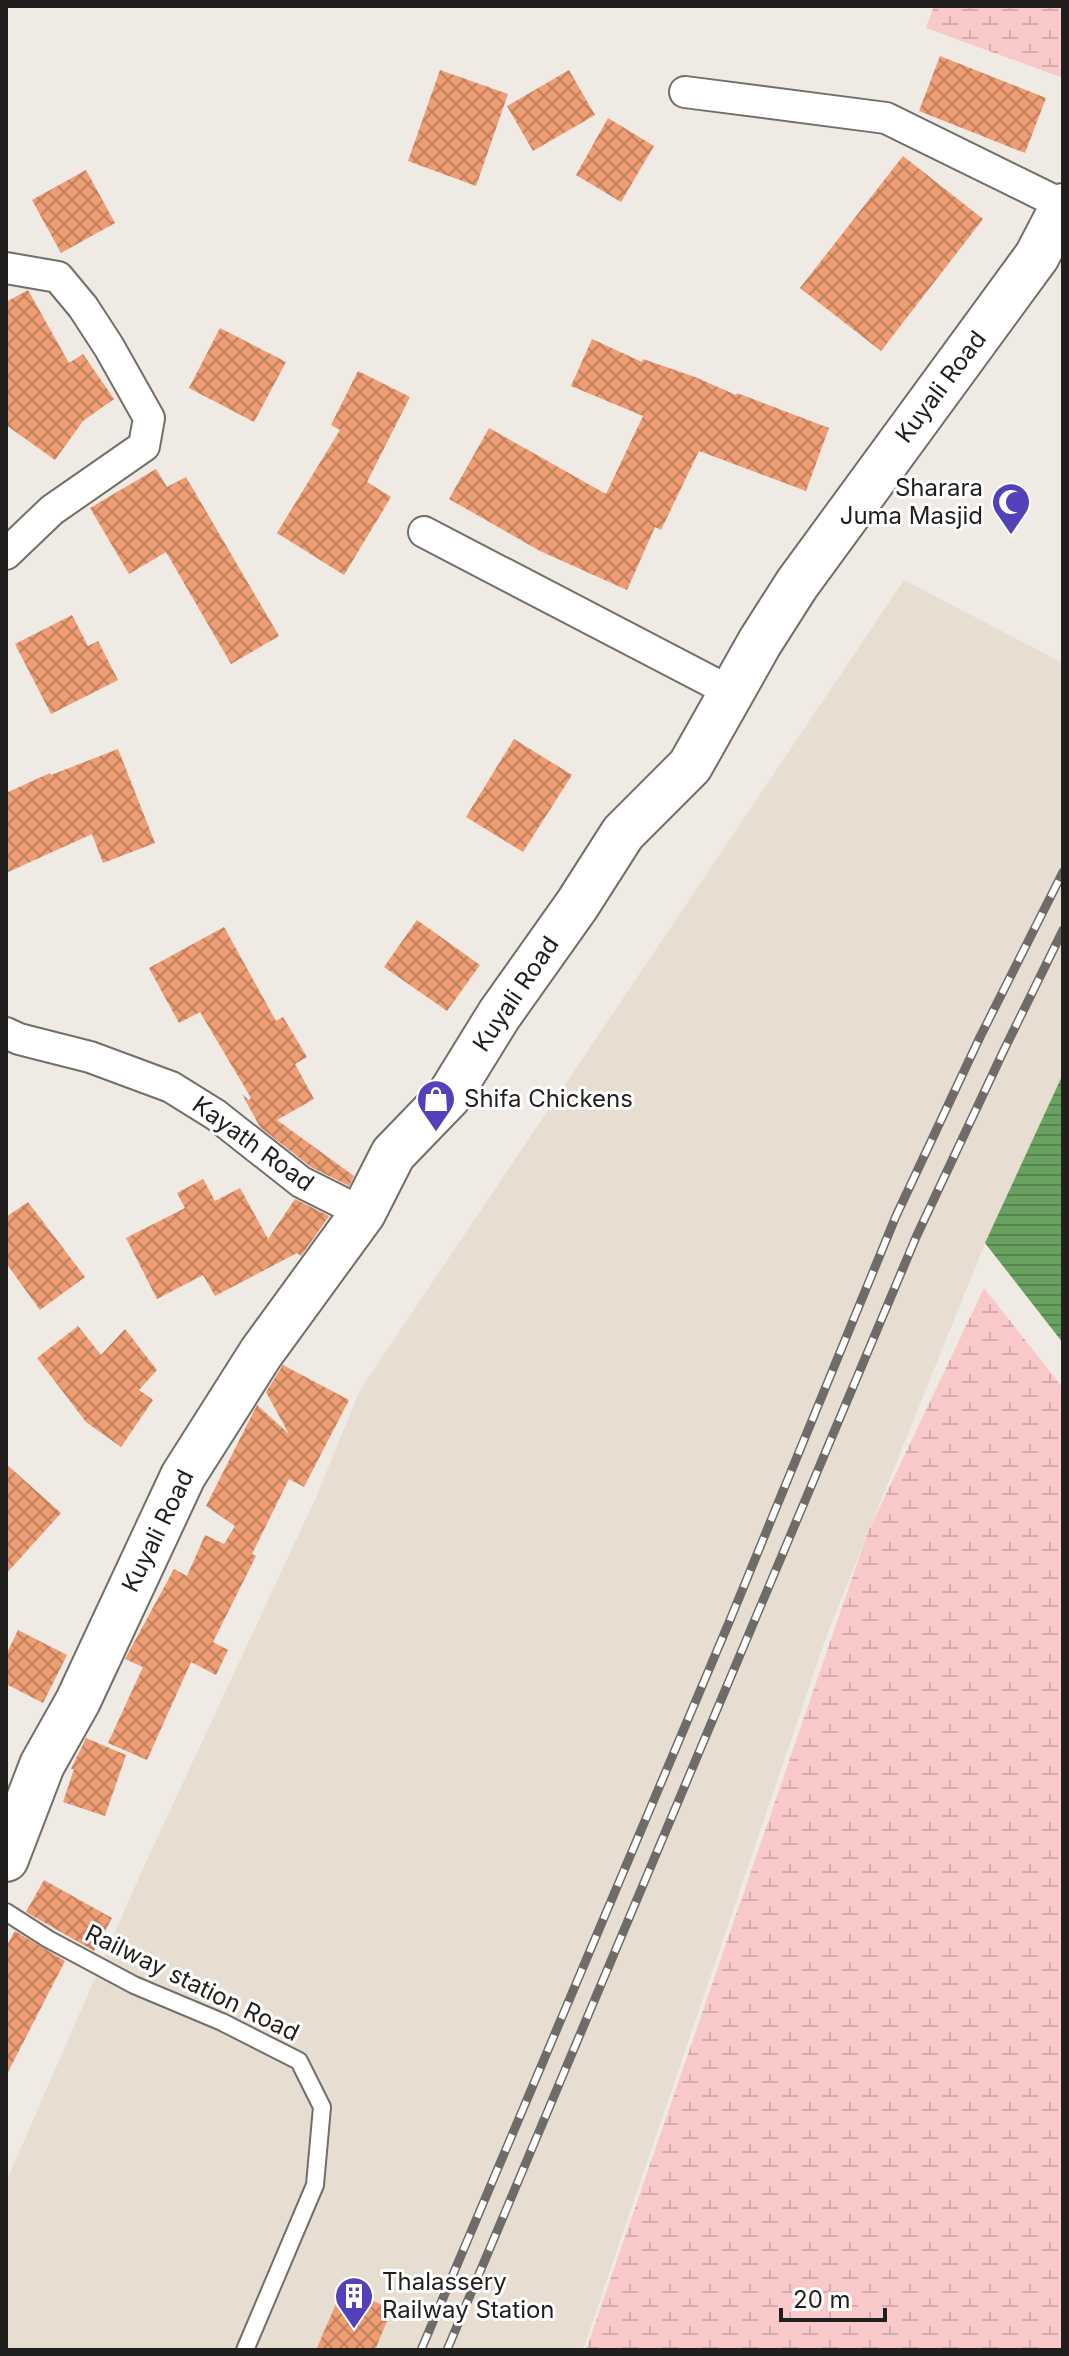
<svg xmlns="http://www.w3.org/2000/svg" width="1069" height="2356" font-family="Inter,sans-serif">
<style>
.built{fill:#e7ded1}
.wetland{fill:url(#wetland-marsh)}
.water{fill:url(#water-rules)}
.building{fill:url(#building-cross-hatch)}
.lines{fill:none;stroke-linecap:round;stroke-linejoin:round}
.service-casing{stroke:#726e68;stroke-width:20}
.minor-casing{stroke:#726e68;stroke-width:34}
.secondary-casing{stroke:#726e68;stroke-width:48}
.service{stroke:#fff;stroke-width:16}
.minor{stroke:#fff;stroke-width:30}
.secondary{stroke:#fff;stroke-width:44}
.rail-casing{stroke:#6f6c68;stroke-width:9}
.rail{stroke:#fff;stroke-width:6;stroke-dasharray:18;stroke-linecap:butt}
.labels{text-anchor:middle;stroke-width:6;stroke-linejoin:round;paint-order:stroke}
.street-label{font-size:24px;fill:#211f1d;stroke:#fff}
.poi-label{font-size:24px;fill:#211f1d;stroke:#fff;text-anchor:start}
</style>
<defs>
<pattern id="wetland-marsh" width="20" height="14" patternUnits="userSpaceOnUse" patternTransform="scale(2)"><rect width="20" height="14" fill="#f9c9ca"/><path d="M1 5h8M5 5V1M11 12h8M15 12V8" fill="none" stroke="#d5acad"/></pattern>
<pattern id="water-rules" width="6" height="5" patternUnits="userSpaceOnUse" patternTransform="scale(2)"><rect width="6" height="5" fill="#69a260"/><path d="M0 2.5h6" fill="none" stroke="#56834f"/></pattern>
<pattern id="building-cross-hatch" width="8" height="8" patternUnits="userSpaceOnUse" patternTransform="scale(2)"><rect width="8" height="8" fill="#ee9d73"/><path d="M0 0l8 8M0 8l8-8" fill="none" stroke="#c07f5e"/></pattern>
</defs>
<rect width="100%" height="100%" fill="#efeae3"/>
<path class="built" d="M904,580L1063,663V1074L985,1243L828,1632L583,2350H6V2182L140,1875L317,1495L360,1390Z"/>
<g class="wetland">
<path d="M934,6H1063V78L926,28Z"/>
<path d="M984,1288L1063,1388V2350H586L868,1532Z"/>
</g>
<path class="water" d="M1063,1074V1343L985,1243Z"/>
<g class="building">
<path d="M940,56L1046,98L1025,153L919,111Z"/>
<path d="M440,70L508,94L476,186L408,161Z"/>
<path d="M569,70L595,115L533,151L507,106Z"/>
<path d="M608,118L654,146L621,202L576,175Z"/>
<path d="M903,156L983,219L881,351L800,288Z"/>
<path d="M86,170L115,223L61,253L32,200Z"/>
<path d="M28,290L69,363L83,354L114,399L83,421L55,460L6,425V302Z"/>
<path d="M220,328L286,362L254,422L189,388Z"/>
<path d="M592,339L642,362L643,359L695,377L736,395L737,393L829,428L806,491L699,451L661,530L655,527L627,590L540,551L449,499L489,428L606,494L643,416L571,386Z"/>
<path d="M358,371L410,397L367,482L391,497L344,575L277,533L340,430L331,425Z"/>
<path d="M156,469L167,487L186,477L279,636L231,664L166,552L129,574L90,508Z"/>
<path d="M72,615L88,646L98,641L118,680L51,714L15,644Z"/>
<path d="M514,739L572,775L523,852L466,817Z"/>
<path d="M118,749L155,843L103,863L92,834L6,873V793L50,773L51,775Z"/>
<path d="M417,920L480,965L447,1011L384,967Z"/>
<path d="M224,927L276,1021L283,1017L307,1057L295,1064L314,1099L277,1120L354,1176L349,1186L311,1167L260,1127L242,1094L249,1100L251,1098L200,1012L179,1023L149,968Z"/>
<path d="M203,1179L215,1201L240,1188L268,1239L295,1199L329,1216L301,1256L297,1253L215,1296L203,1275L157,1299L126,1238L185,1208L177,1193Z"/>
<path d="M28,1202L85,1277L40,1310L6,1263V1217Z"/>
<path d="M78,1326L101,1355L125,1329L157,1370L139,1390L153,1400L121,1447L86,1422L37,1358Z"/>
<path d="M283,1365L349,1400L304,1487L289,1479L252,1554L256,1556L213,1642L228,1650L216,1675L191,1662L147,1760L108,1743L143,1667L125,1659L174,1569L187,1576L205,1535L224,1544L235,1526L206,1506L257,1405L289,1434L266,1392Z"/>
<path d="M6,1464L61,1513L6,1574Z"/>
<path d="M18,1630L67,1655L43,1703L6,1684V1655Z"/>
<path d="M86,1738L126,1755L105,1816L63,1802L74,1769H71Z"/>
<path d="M44,1880L112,1918L94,1951L26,1912Z"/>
<path d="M15,1931L65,1961L6,2076V1947Z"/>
<path d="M343,2288L392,2309L375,2350H316Z"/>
</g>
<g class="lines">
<defs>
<path id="service" d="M6,1912L48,1939L134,1985L222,2022L299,2061L322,2107L315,2185L245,2350"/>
<g id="minor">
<path d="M685,92L886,118L1063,205"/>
<path d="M6,268L58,277L83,307L109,347L149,418L144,446L52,510L6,554"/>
<path d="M424,532L733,693"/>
<path d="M6,1033L19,1039L90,1057L171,1087L216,1115L301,1182L363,1213"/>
</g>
<path id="secondary" d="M6,1859L42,1765L78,1701L183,1476L261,1353L363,1213L393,1154L449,1096L499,1015L577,905L623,833L690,766L760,642L797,584L1037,256L1063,206"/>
</defs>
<use href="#service" class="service-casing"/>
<use href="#minor" class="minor-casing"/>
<use href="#secondary" class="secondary-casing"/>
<use href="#service" class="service"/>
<use href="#minor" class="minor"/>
<use href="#secondary" class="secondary"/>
<defs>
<g id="rail">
<path d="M421,2350L730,1620L896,1216L980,1037L1063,872"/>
<path d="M447,2350L917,1235L1004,1050L1063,930"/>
</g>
</defs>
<use href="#rail" class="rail-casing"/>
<use href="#rail" class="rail"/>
</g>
<defs>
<symbol id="mosque-pin" viewBox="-11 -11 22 30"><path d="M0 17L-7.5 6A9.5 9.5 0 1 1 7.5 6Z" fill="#5241b8" stroke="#fff"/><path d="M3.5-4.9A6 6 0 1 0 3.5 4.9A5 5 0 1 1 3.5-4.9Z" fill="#fff"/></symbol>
<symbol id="shop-pin" viewBox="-11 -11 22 30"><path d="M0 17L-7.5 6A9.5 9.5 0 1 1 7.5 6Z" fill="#5241b8" stroke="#fff"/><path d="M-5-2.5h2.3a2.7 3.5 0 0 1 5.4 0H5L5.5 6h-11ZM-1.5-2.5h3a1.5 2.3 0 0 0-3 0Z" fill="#fff"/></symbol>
<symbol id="building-pin" viewBox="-11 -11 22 30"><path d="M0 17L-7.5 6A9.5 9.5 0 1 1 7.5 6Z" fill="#5241b8" stroke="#fff"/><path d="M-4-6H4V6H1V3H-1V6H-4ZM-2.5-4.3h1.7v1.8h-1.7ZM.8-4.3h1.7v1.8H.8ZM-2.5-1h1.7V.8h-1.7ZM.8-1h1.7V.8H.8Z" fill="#fff"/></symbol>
</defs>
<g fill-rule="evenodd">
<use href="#mosque-pin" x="989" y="480" width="44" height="60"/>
<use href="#shop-pin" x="414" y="1077" width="44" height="60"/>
<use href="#building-pin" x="332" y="2274" width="44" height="60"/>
</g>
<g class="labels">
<g class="street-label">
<text transform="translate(941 387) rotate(-53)" y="8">Kuyali Road</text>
<text transform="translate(516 994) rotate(-56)" y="8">Kuyali Road</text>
<text transform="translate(253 1144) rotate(36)" y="8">Kayath Road</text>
<text transform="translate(158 1531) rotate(-64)" y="8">Kuyali Road</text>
<text transform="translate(192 1983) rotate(26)" y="8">Railway station Road</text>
</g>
<g class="poi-label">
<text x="983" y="496" text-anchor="end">Sharara<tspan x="983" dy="28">Juma Masjid</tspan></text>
<text x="464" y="1107">Shifa Chickens</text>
<text x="382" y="2290">Thalassery<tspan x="382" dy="28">Railway Station</tspan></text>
</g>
</g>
<rect width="1069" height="2356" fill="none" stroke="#211f1d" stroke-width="16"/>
<path d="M781 2308v12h104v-12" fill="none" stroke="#211f1d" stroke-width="4"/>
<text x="793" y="2308" font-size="24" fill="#211f1d" stroke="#ffffff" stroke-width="6" paint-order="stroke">20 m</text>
</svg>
